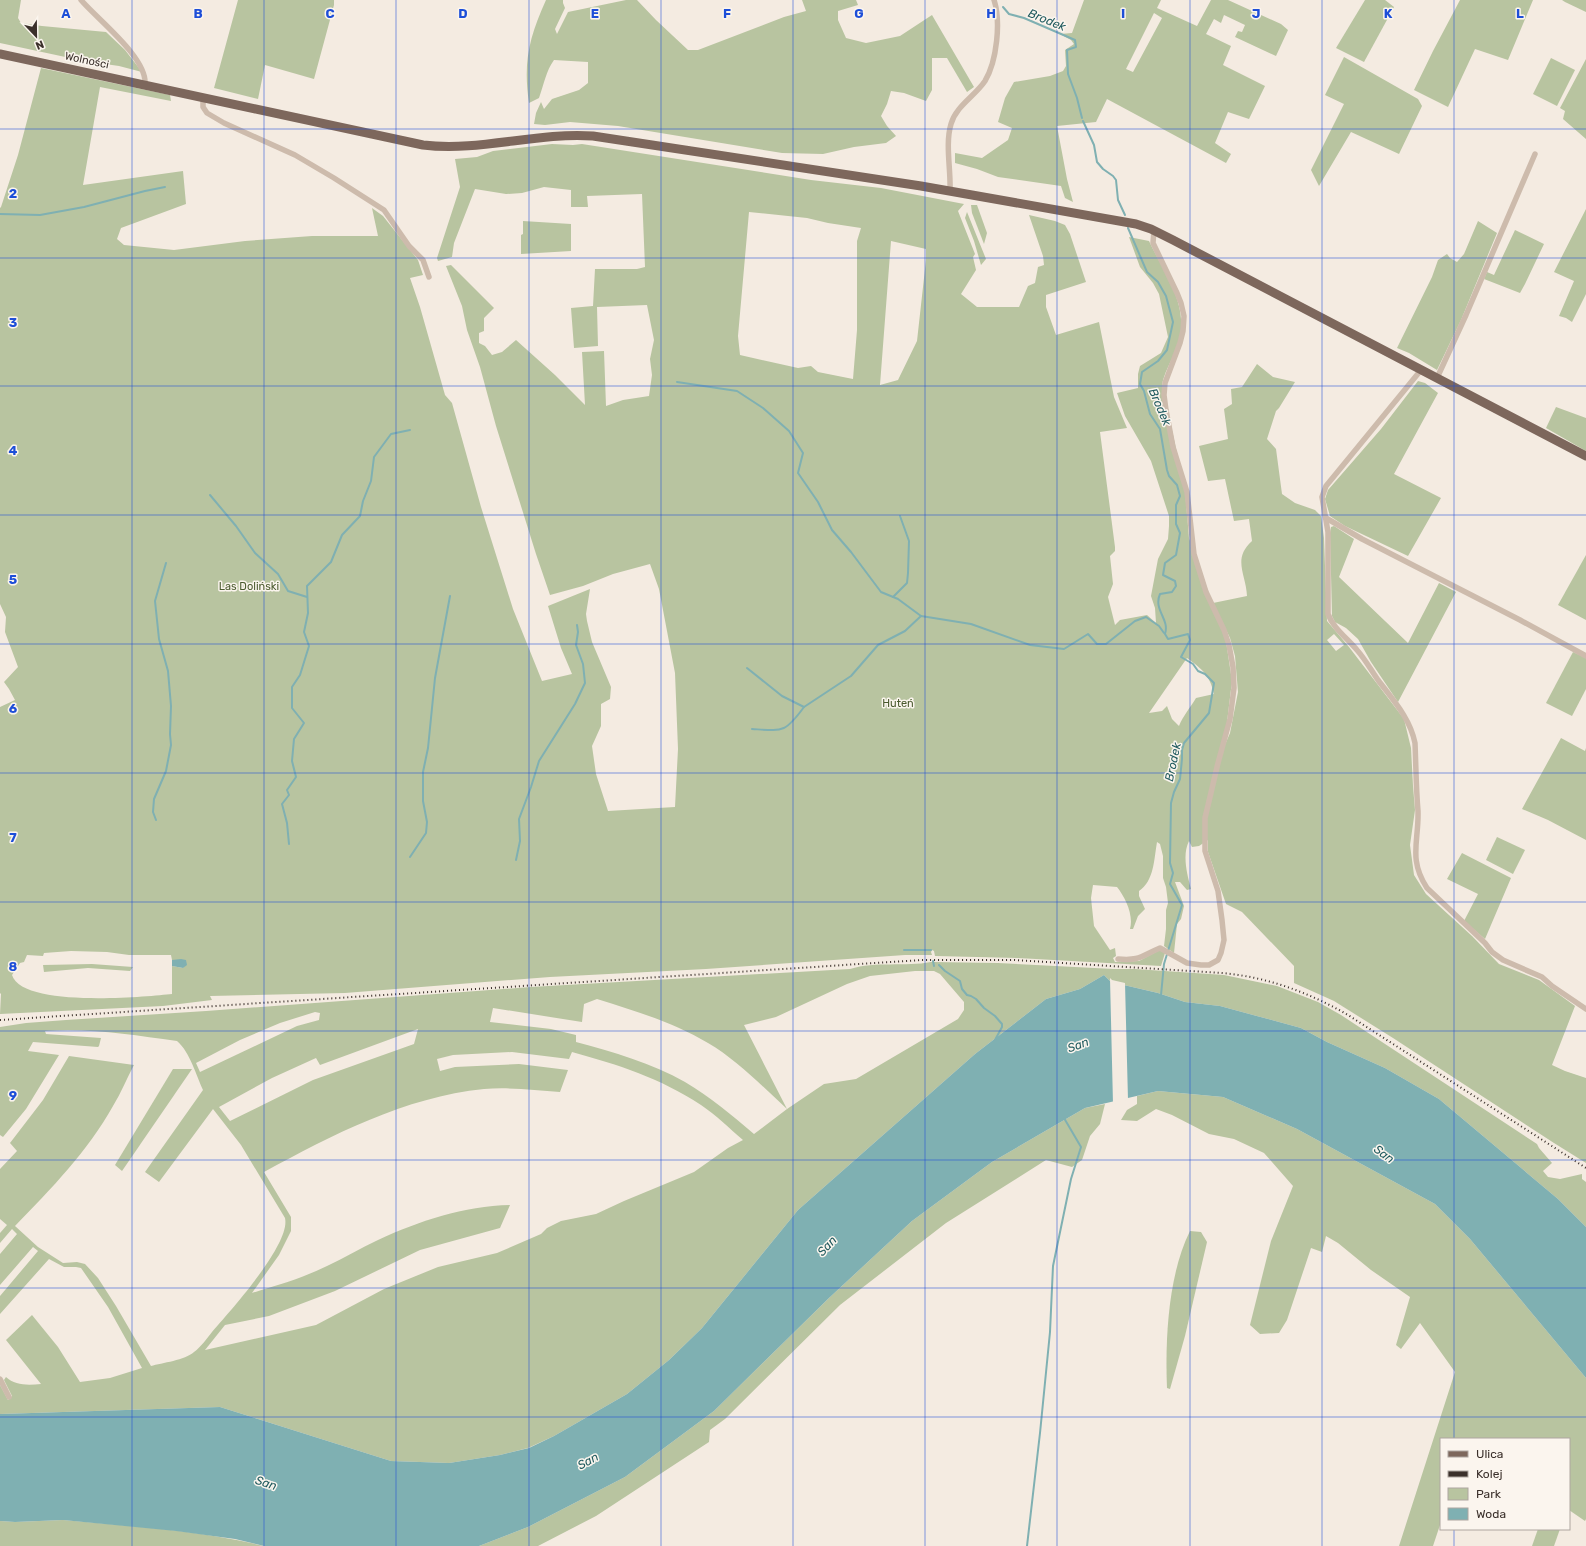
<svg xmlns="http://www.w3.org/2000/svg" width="1586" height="1546" font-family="Rubik,sans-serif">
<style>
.green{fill:#b8c4a0;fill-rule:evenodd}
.water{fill:#7fb0b2}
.pier{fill:#f4ebe1}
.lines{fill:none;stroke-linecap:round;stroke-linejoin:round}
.stream{stroke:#7fb0b2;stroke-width:2}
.street{stroke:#cdbbac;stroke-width:5.5}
.primary{stroke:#7d675c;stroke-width:9}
.rail{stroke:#3b302b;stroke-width:2;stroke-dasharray:1 3;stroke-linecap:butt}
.grid{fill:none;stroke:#1d4ed8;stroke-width:1;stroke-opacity:0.55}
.labels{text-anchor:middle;stroke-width:3;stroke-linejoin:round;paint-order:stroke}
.street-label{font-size:11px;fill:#3b302b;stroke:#fbf5ee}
.park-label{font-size:11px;fill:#4a5a2e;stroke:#fbf5ee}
.water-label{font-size:12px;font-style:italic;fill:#1f5a5e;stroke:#fbf5ee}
.grid-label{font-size:13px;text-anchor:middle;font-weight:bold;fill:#1d4ed8;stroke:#fbf5ee;stroke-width:3;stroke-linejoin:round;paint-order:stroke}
</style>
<rect width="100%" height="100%" fill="#f4ebe1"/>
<g class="green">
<path d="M0,0H21L18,18L21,23L42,26L106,32L125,50L142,72L119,66L84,61L0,43Z"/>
<path d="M238,0H334V5L314,79L265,65L258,99L214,88Z"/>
<path d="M546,0H563V3L565,8L555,29L557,34L568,12L626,0H637L656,20L688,50H698L784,17L806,11L802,0H856L858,5L838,11V20L846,38L866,43L900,36L932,15L974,87L967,92L947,58H932V90L926,101L904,93L891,91L887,104L881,116L887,126L896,136L886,143L854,147L823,154L782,153L618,126L570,122L545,125L534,124L536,113L541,102L544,109L552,99L579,90L588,83V62L554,60C546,71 544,84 539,98L529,103C523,62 529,38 546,0Z"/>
<path d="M1084,0H1161L1157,8L1197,26L1211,0H1228L1281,24L1288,30L1276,56L1235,37L1238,31L1242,32L1245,25L1224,15L1221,23L1214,19L1206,34L1231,46L1223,65L1265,86L1249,119L1228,112L1215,143L1231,154L1226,163L1107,99L1096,122L1057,126L1067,179L1073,202L1065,198L1061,186L998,177L977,169L955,163V153L982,158L1008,140L1012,128L998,122L1005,98L1014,82L1050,76L1063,71L1066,66L1065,50L1074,44L1071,40L1060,34L1072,33ZM1154,13L1162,18L1133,72L1126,69Z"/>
<path d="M1365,0H1385L1394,7L1364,62L1336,48Z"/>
<path d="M1460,0H1533L1508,60L1475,49L1448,107L1414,90L1433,51Z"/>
<path d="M1562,0H1586V12L1565,2Z"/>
<path d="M1344,57L1418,99L1422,106L1399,154L1351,132L1319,186L1311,170L1344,104L1325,95Z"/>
<path d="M1551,58L1575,70L1557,106L1533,94Z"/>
<path d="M1586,59V139L1563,119L1565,111L1560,108Z"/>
<path d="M41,68L170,95L171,101L100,87L83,185L183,171L186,204L121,228L117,239L124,245L174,250L245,241L312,236H378L372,208L383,216L418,260L423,275L410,278L420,307L445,395L452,403L481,507L513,609L542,681L572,674L561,648L548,606L590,589L586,614L587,621L592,642L611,687L610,699L601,704V726L592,746L596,774L608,811L675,807L678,749L675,673L659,589L650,564L613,574L583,586L550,595L536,554L496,426L480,367L467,330L462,306L446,266L451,265L494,308L484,318V331L479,333V343L485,346L492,355L502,352L516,340L555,375L585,405L582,352L604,351L606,406L623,400L649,396L652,375L650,359L654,340L647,305L597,307L598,346L574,348L571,308L593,306L595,269H637L645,267L642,194L587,196L588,207H571V190L544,187L522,193L506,194L475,189L454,243L452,257L438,261L437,258L460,187L455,159L477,157L493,151L552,144L573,145L582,144L811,180L881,188L964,204L958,211L975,254L973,257L976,270L961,294L977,307H1019L1028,286L1035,283L1038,267L1044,265L1043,256L1029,215L1055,221L1065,225L1070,234L1086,282L1046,295V307L1056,335L1099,322L1114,397L1127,428L1100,432L1115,547V551L1110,556L1113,584L1108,597L1115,625L1120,620L1147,615L1156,623L1155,608L1151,596L1158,559L1168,539L1169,526V516L1151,461L1125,416L1117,393L1138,388V374L1140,366L1161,353L1168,337L1159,294L1153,283L1140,267L1129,237L1149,241C1164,273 1189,304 1179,341C1175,356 1166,367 1162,384L1185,490L1189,538L1226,641L1232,681L1224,747L1230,733L1238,692L1235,656L1230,638L1213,603L1247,596C1246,574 1232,559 1252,541L1249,519L1234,521L1225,479L1208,481L1199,446L1228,439L1224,409L1232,404L1231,389L1242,387L1257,364L1273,377L1295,382L1279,408L1276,411L1267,439L1276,449L1282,494L1295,503L1315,510L1321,516L1324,538L1327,621L1349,647L1404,719L1411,748L1413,786L1415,810L1410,845L1414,875L1426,894L1472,936L1499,964L1539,980L1575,1006L1552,1065L1565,1071L1586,1078V1163L1554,1143L1393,1038L1334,1001L1294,983V966L1242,912L1226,904L1208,852V840L1199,846L1192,847L1189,841C1182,855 1187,874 1191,889L1187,890L1180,882H1175L1184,906L1181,919L1177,924L1174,953L1164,946L1166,929V910L1168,903L1166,887L1163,878V856L1160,844L1157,842C1154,860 1154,881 1139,891V896L1145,909L1138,916L1133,929H1130C1134,915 1125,897 1117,887L1093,885L1091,898L1094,926L1110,950L1115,948L1116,956L1113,958L1115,962L1139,961L1160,950L1165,953L1161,966L1018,958L935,956L934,951L932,950L931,952L932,955H905L706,969L550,977L345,993L210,996L212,1000L163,1006L0,1014L1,994L0,993V707L15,700L9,689L4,682L18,667L5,632L6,617L0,604V208L1,207L18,155ZM749,212L807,218L828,223L861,228L857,241V330L853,379L818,372L811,366L798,368L740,355L738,336ZM891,241L926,249V260L917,341L898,380L880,385ZM1334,634L1344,645L1336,651L1327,640ZM1187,658C1202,669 1210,675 1214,694L1196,698C1190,708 1183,716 1179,726L1172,719L1167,706L1162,711L1149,713ZM71,951L107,952L129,955H171L172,960H186L183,968L172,966V994C144,997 22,1008 12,975L20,963L24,962L27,955L43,956L44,953Z"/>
<path d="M971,205H977L987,233L984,244L972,213Z"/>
<path d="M1586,209V294L1572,322L1566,318L1559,316L1574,281L1554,272Z"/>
<path d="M967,212L986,259L981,265L974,241L965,218Z"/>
<path d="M523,221L571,224V251L521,254V235L523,234Z"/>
<path d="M1478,221L1497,233L1461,320L1437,370L1409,353L1397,348L1432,277L1438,260L1447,254L1450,258L1457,262L1464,254Z"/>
<path d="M1515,230L1544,244L1525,284L1520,293L1484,279L1487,272L1494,275Z"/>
<path d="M1418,381L1425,383L1438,393L1394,474L1441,498L1408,556L1345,526L1330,516L1325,499L1328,490L1381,429Z"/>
<path d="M1556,407L1586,418V451L1546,428Z"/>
<path d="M1334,526L1354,539L1339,577L1408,643L1439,583L1456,592L1398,702L1371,662L1358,639L1346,628L1335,622L1332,616L1330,533L1331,527Z"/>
<path d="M1586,555V620L1558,605Z"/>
<path d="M1573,652L1586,658V689L1572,716L1546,703Z"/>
<path d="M1561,738L1585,751L1586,748V840L1548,820L1522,809Z"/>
<path d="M1497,837L1525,850L1513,874L1486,860Z"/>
<path d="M1462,853L1511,878L1485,939L1464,921L1478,894L1447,879Z"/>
<path d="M931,962L998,963L1114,969H1135L1224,975L1277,986L1318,1002L1341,1015L1537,1144L1539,1148L1552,1163L1543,1171L1548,1177L1560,1179L1582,1174V1179L1586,1182V1227L1558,1199L1439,1099L1385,1068L1327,1042L1301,1028L1220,1006L1185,1002L1158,993L1111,982L1104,975L1080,989L1046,999L975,1054L798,1210L702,1328L669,1360L627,1394L554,1436L528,1448L500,1455L449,1463L391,1461L220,1407L0,1414V1385L8,1400L12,1396L4,1380L6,1377C15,1386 29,1385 41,1384L6,1340L32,1315L58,1347L80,1382L110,1378L142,1368L108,1307L81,1268L76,1267H64L49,1259L0,1314V1296L38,1251L33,1247L0,1285V1254L17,1234L12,1229L0,1243V1233L7,1225L0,1219V1169L17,1151L10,1143L43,1100L69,1056L134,1065C127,1078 121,1093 113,1106C88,1151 51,1189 15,1226L38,1247L63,1263L77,1262L85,1264L98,1278L116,1306L151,1366C162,1363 185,1360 194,1352C201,1347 207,1338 212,1332C230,1311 291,1244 285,1218L241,1145L213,1109L159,1182L145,1172L203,1090C196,1075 190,1052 177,1041C132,1035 92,1028 45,1031L46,1034L101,1038L99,1046L98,1047L33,1042L28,1051L59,1055L26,1109L3,1137L0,1135V1027L26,1023L66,1020L206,1011L531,987L850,969C876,961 905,967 931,962ZM915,971H934L940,974L964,1002V1010L958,1019L856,1079L824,1084L787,1109L744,1025L776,1017L847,984L870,976ZM597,999C635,1011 673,1022 708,1043C737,1060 762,1086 787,1109L754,1134C732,1115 710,1097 685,1082C652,1063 613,1052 576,1042V1035L551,1029L490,1022L493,1008L582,1022L584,1004ZM315,1012L320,1013L319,1020L297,1026L200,1072L196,1063L240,1040L280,1023ZM418,1029L414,1044L313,1080L230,1121L219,1107L272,1078L316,1058L320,1065ZM512,1052L569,1059L572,1052C619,1065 660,1078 701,1105C716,1115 729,1128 743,1140L728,1148L694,1172L624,1201L596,1214L561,1221L547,1228L541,1234L497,1253L438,1267L384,1289L316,1325L205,1350L225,1325L269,1316L335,1291L420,1250L500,1228L510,1205C464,1206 419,1221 378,1240C361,1248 344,1258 327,1266C303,1278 278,1285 252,1293L279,1255L291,1231V1217L264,1172C332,1135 405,1097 484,1089C509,1087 535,1090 560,1092L568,1070L519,1064L455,1067L440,1071L437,1059L453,1055Z"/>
<path d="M92,964L133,967L130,971L88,968L44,972L43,965Z"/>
<path d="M173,1069H192L122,1171L115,1165Z"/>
<path d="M1158,1091L1223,1097L1297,1129L1435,1204L1470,1239L1586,1378V1519L1585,1521L1569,1510V1439H1441V1522L1433,1546H1399L1455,1372L1420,1323L1401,1349L1396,1345L1410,1297L1371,1270L1338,1243L1326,1236L1322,1252L1311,1248L1287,1320L1279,1333L1260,1334L1250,1325L1271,1241L1293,1186L1264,1153L1234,1139L1209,1134L1172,1115L1156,1109L1137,1121L1121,1120L1127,1110L1137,1104V1096Z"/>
<path d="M1105,1104L1100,1124L1090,1136L1082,1160L1072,1167L1046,1160L946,1223L840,1305L725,1419L710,1430L709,1442L596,1516L538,1546H479L528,1527L625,1477L714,1411L829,1298L912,1221L992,1162L1085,1108Z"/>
<path d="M1190,1231L1201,1232L1207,1242L1185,1336L1170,1389L1167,1388C1165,1340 1168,1275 1190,1231Z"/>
<path d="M63,1520C130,1526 198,1530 264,1546H0V1521L15,1522Z"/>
<path d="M1538,1529H1560L1554,1546H1532Z"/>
</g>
<g class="water">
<path d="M181,959L186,960L187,965L183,968L172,966V960Z"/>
<path d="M1104,975L1111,982L1158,993L1185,1002L1220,1006L1301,1028L1327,1042L1385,1068L1439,1099L1558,1199L1586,1227V1378L1470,1239L1435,1204L1297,1129L1223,1097L1158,1091L1085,1108L992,1162L912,1221L829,1298L714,1411L625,1477L528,1527L479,1546H264L235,1539L176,1531L63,1520L15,1522L0,1521V1414L220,1407L391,1461L449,1463L500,1455L529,1448L554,1436L627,1394L669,1360L702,1328L798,1210L975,1054L1046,999L1080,989Z"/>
</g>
<path class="pier" d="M1110,978L1112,980L1125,983L1128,1100L1113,1104Z"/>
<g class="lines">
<g class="stream">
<path d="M1003,7L1009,14L1024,18L1075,40L1076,47L1067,50L1068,74L1077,98L1082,118"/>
<path d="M1083,121L1094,145L1097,162L1103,169L1113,176L1116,180L1118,200L1125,215"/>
<path d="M0,214L40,215L84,207L145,191L165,187"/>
<path d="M1128,228L1147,272L1158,282L1166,296L1173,322L1167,350L1158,361L1142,372L1140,384L1144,391L1150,414L1160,429L1167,470L1169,476L1177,485L1180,496L1176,505V524L1180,533L1176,555L1165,563L1163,575L1175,581L1176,586L1172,592L1160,594C1153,610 1170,619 1165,634L1168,639L1188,634L1190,640L1181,657L1193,664L1198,671L1205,674L1214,683L1209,713L1184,743L1182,750V759L1180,779L1174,792L1171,803L1170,863L1173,873L1170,884L1182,905L1164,964L1161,995"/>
<path d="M677,382L737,391L763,408L789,431L803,453L798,473L818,502L832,530L851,552L881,592L898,599L921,616L971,624L1030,645L1064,649L1088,634L1097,644H1106L1135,621L1146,617L1159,626L1164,633"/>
<path d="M210,495L236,526L255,553L278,574L288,591L307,597"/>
<path d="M893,597L907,583L908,573L909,541L900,516"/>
<path d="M747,668L782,696L804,707L851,676L878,645L905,631L921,616"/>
<path d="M752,729C783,731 785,733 804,707"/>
<path d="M156,820L153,812L154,799L166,771L171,745L170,734L171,706L168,671L159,639L155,601L166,563"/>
<path d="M289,844L287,823L282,804L289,795L287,790L296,777L292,761L294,739L304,723L292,708V687L300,675L309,646L304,632L308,613L307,586L331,562L342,535L360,516L363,501L371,481L374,457L391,434L410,430"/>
<path d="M410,857L426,833L427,822L423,801V772L428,748L435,678L450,596"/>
<path d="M516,860L520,841L519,819L531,787L539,761L575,704L585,683L583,664L576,645L578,632L577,625"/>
<path d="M904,950H931"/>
<path d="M933,961L934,966"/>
<path d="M939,965L945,971L960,981L962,989L967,995L971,996L976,999L984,1008L995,1016L1002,1024V1027L995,1040"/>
<path d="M1027,1546L1040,1433L1050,1332L1053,1266L1071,1179L1081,1147L1064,1118"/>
</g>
<g class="street">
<path d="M81,0C98,20 148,58 145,85"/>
<path d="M203,98V107L207,113L224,123L295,155L334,178L384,210L409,246L423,260L429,277"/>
<path d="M950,191C951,170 945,144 951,124C956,106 975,96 985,81C997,61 1001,21 994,0"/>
<path d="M1421,370L1326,486L1322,497L1328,532V614C1333,628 1347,638 1357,650C1365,659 1371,670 1378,680C1393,700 1410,718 1415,743C1416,766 1416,788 1418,811C1419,841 1408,859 1427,888L1485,943L1492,952L1503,960L1542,977L1552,986L1586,1009"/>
<path d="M1437,378L1466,315L1535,154"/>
<path d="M1326,518L1362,539L1520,620L1586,656"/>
<path d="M1118,959C1140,961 1141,956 1160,948L1187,963L1201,965H1209L1218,960L1221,953L1224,940L1222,920L1218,891L1205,851V818L1218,763L1230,719L1234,688L1233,667L1229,645L1224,630L1206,592L1194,554L1187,492L1173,447L1166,410L1164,395L1165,383L1180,343L1183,331L1184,316L1181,303L1177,293L1153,243L1154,230"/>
<path d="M0,1379L9,1397"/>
</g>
<path class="primary" d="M0,54L423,145C480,152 536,132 593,136L921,186L1136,224L1151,229L1173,240L1586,456"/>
<path class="rail" d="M0,1020L921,960H1015L1222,973C1267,977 1308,992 1348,1015L1586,1168"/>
</g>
<path class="grid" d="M132,0V1546M264,0V1546M396,0V1546M529,0V1546M661,0V1546M793,0V1546M925,0V1546M1057,0V1546M1190,0V1546M1322,0V1546M1454,0V1439M0,129H1586M0,258H1586M0,386H1586M0,515H1586M0,644H1586M0,773H1586M0,902H1586M0,1031H1586M0,1160H1586M0,1288H1586M0,1417H1586M1454,1529V1546"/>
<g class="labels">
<g class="street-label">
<text transform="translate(87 60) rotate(12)" y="4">Wolności</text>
</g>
<g class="park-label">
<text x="249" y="590">Las Doliński</text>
<text x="898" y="707">Huteń</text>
</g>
<g class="water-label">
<text transform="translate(1047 20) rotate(22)" y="4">Brodek</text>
<text transform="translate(1160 407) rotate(67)" y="4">Brodek</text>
<text transform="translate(1173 762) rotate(-78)" y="4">Brodek</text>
<text transform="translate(1078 1045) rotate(-20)" y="4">San</text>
<text transform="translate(1384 1154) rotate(37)" y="4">San</text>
<text transform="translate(827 1246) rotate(-47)" y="4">San</text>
<text transform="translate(588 1461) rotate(-28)" y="4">San</text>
<text transform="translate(266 1483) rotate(18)" y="4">San</text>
</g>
</g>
<g class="grid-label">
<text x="66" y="18">A</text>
<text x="198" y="18">B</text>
<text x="330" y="18">C</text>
<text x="463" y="18">D</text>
<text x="595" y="18">E</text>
<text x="727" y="18">F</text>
<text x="859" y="18">G</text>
<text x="991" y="18">H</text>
<text x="1123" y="18">I</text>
<text x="1256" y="18">J</text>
<text x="1388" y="18">K</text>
<text x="1520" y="18">L</text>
<text x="13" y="198">2</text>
<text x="13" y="327">3</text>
<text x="13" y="455">4</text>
<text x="13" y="584">5</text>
<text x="13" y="713">6</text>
<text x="13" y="842">7</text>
<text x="13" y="971">8</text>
<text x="13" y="1100">9</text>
</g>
<rect x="1440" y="1438" width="130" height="92" fill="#fbf5ee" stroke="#aea6a0"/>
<rect x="1448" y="1451" width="20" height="6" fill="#7d675c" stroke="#aea6a0"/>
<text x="1476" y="1458" font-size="12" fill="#3b302b">Ulica</text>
<rect x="1448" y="1471" width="20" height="6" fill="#3b302b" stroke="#aea6a0"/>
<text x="1476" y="1478" font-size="12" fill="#3b302b">Kolej</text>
<rect x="1448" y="1488" width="20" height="12" fill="#b8c4a0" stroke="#aea6a0"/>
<text x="1476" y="1498" font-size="12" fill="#3b302b">Park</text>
<rect x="1448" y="1508" width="20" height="12" fill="#7fb0b2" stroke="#aea6a0"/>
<text x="1476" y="1518" font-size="12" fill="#3b302b">Woda</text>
<g transform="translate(36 36) rotate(158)" stroke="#fbf5ee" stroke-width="3" paint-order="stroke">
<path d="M0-3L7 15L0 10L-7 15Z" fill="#3b302b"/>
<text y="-6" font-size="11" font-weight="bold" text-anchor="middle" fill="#3b302b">N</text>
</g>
</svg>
